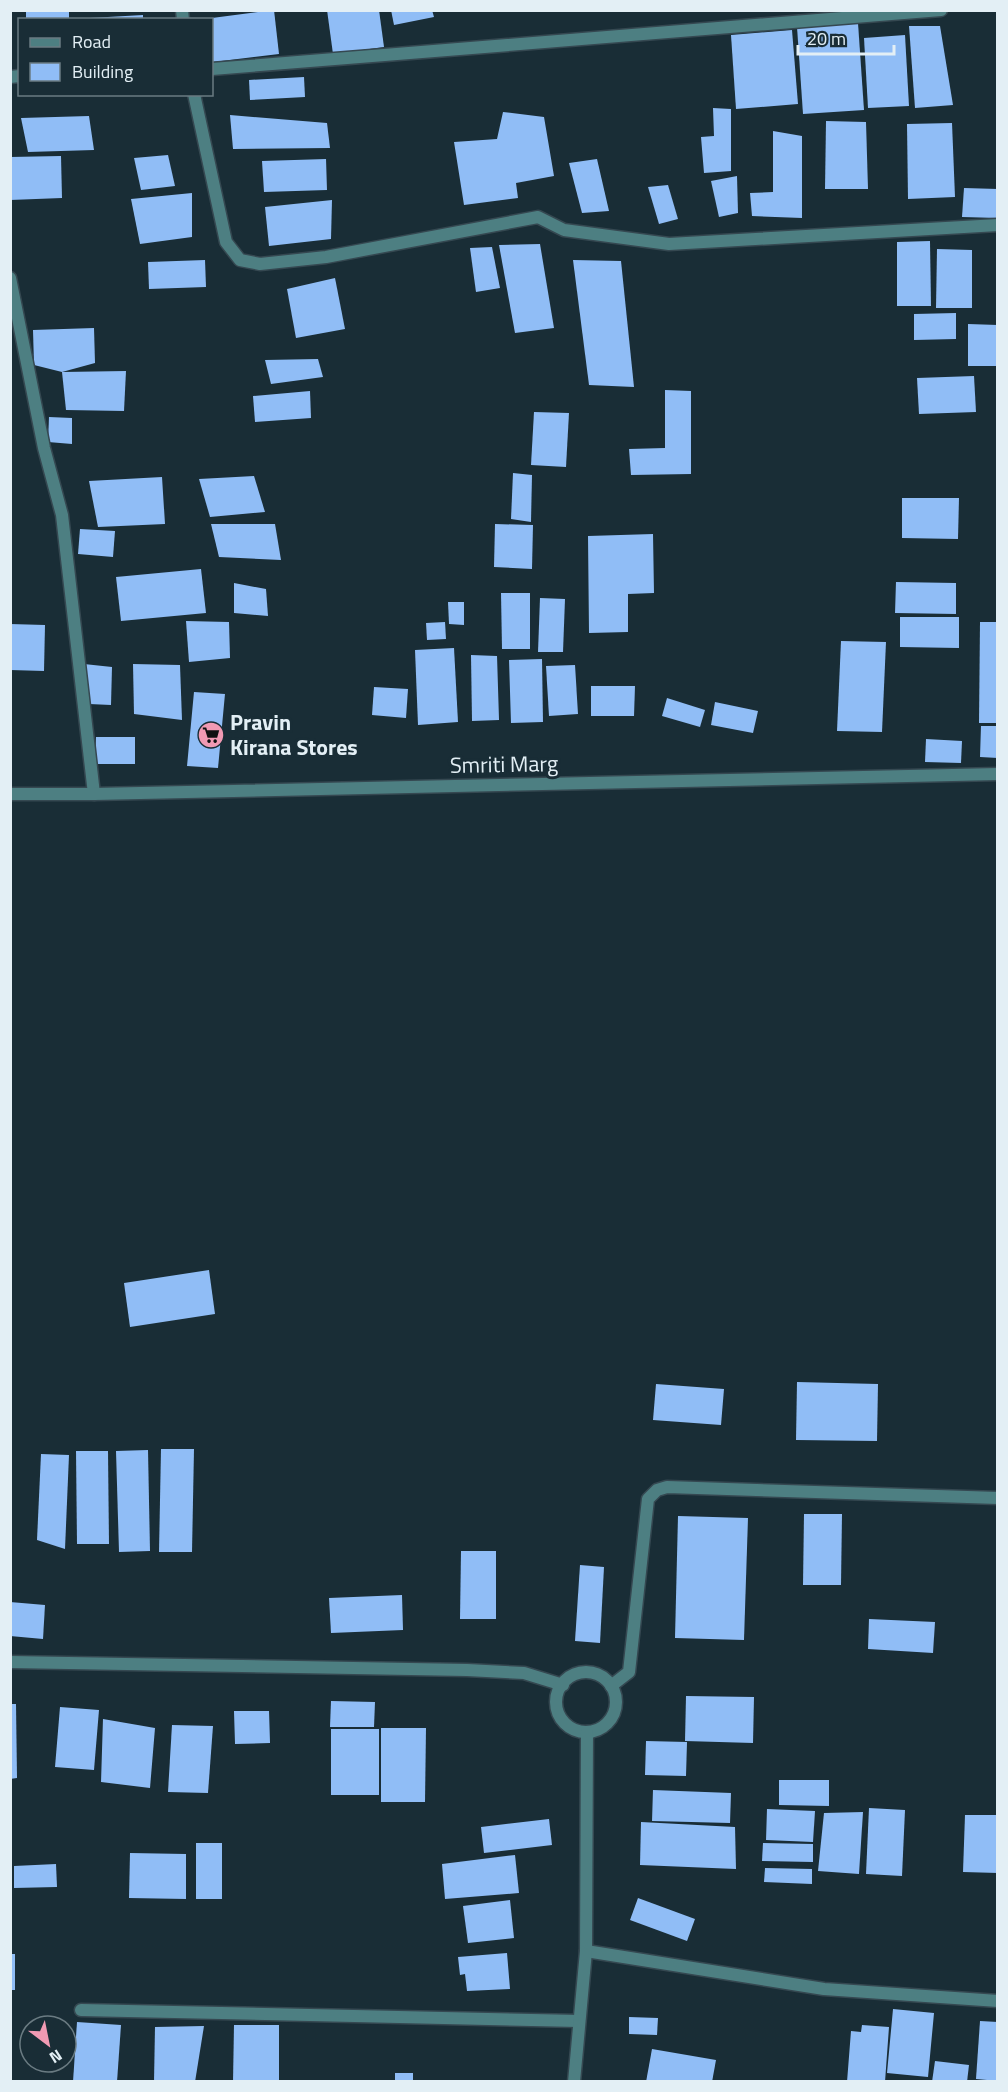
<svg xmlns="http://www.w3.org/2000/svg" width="1008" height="2092" font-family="'Titillium Web',sans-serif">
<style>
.building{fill:#90bdf6}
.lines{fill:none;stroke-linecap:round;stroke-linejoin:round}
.street-casing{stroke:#354851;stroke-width:15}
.street{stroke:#4d7f82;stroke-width:12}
.labels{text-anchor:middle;stroke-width:6;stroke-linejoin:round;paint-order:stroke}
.poi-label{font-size:22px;font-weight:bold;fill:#e3eff5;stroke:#192d36;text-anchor:start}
.street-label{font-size:22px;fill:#e3eff5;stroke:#192d36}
</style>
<rect width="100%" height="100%" fill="#192d36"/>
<g class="building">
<rect x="26" y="10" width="43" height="9"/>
<path d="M274,10L279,54L213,62L212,18Z"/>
<path d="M327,10H379L384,47L333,54Z"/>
<path d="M391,10H432L434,17L394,25Z"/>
<path d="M143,15V20H90V18Z"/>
<path d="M858,23L864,110L803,114L797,27Z"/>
<path d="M909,26H940L953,105L915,108Z"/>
<path d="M792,30L798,104L736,109L731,35Z"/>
<path d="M905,35L909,106L868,108L864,38Z"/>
<path d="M304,77L305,97L250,100L249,80Z"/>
<path d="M713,108L731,109V171L704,173L701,137L714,136Z"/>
<path d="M503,112L544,117L554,176L516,183L518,198L464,205L454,142L497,139Z"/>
<path d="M230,115L327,123L330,148L233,149Z"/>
<path d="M89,116L94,150L28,152L21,118Z"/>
<path d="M826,121L866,122L868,189H825Z"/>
<path d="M952,123L955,197L908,199L907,124Z"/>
<path d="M773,131L802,136V218L752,216L750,193L773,192Z"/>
<path d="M168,155L175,186L141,190L134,158Z"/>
<path d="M61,156L62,198L10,200V157Z"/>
<path d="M326,159L327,190L264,192L262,161Z"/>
<path d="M597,159L609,211L582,213L569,163Z"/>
<path d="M737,176L738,213L719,217L711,181Z"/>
<path d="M668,185L678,219L659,224L648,187Z"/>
<path d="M964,188L998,189V218L962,217Z"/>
<path d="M192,193V237L140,244L131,199Z"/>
<path d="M332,200L331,239L269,246L265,207Z"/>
<path d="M930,241L931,306H897V242Z"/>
<path d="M540,244L554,328L515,333L499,245Z"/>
<path d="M492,247L500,288L476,292L470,248Z"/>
<path d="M937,249L972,250V308H936Z"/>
<path d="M205,260L206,287L149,289L148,262Z"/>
<path d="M573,260L621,261L634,387L589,385Z"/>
<path d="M335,278L345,329L296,338L287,289Z"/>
<path d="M956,313V339L914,340V314Z"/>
<path d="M968,324L998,325V366H968Z"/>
<path d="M94,328L95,363L62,372L34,365L33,330Z"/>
<path d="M318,359L323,377L271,384L265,360Z"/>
<path d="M126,371L124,411L66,410L62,372Z"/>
<path d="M974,376L976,412L919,414L917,378Z"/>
<path d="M665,390L691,391V474L631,475L629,449L665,448Z"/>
<path d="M310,391L311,418L255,422L253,396Z"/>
<path d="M534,412L569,413L566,467L531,465Z"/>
<path d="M49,417L72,418V444L48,442Z"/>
<path d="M513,473L532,475L531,522L511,519Z"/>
<path d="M254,476L265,512L210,517L199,479Z"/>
<path d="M162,477L165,524L98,527L89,481Z"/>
<path d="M902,498H959L958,539L902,538Z"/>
<path d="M211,524H275L281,560L219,557Z"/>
<path d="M495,524L533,525L532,569L494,567Z"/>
<path d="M80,529L115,531L113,557L78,554Z"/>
<path d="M653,534L654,593L628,594V632L589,633L588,536Z"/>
<path d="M201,569L206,613L121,621L116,577Z"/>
<path d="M896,582L956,583V614L895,613Z"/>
<path d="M234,583L266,589L268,616L234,613Z"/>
<path d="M501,593H530V649H502Z"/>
<path d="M540,598L565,599L563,652H538Z"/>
<path d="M448,602H464V625L449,624Z"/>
<path d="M900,617H959V648L900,647Z"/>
<path d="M186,621L229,622L230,658L189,662Z"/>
<path d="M445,622L446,639L427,640L426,623Z"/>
<path d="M980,622H998V723H979Z"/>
<path d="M10,624L45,625L44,671L10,670Z"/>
<path d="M841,641L886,642L882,732L837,731Z"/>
<path d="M454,648L458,722L418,725L415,650Z"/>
<path d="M471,655L497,656L499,720L472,721Z"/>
<path d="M542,659L543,722L511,723L509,660Z"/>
<path d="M84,664L112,667L111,705L89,704Z"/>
<path d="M133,664L180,665L182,720L134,714Z"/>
<path d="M575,665L578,714L549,716L546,666Z"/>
<path d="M591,686H635L634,716H591Z"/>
<path d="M374,687L408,689L406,718L372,715Z"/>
<path d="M194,692L225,694L218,768L187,766Z"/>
<path d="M667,698L705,710L700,727L662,716Z"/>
<path d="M715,702L758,711L753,733L711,725Z"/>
<path d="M981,726H998V758L980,757Z"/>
<path d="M96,737H135V764H95Z"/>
<path d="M926,739L962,741L961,763L925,762Z"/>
<path d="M209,1270L215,1314L130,1327L124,1283Z"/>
<path d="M797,1382L878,1384L877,1441L796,1440Z"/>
<path d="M656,1384L724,1389L721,1425L653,1420Z"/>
<path d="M161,1449H194L192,1552H159Z"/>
<path d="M148,1450L150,1551L119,1552L116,1451Z"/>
<path d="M76,1451H108L109,1544H77Z"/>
<path d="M41,1454L69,1455L65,1549L37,1540Z"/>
<path d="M804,1514H842L841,1585H803Z"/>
<path d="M678,1516L748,1518L744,1640L675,1638Z"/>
<path d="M461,1551H496V1619H460Z"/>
<path d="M580,1565L604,1567L600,1643L575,1641Z"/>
<path d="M402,1595L403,1630L331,1633L329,1598Z"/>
<path d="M10,1602L45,1605L43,1639L10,1636Z"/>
<path d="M869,1619L935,1622L933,1653L868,1649Z"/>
<path d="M686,1696L754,1697L753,1743L685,1741Z"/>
<path d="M331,1701L375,1702L374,1727H330Z"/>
<path d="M10,1704H16L17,1778L10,1779Z"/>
<path d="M60,1707L99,1710L94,1770L55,1767Z"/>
<path d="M234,1711H269L270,1743L235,1744Z"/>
<path d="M103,1719L155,1728L150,1788L101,1782Z"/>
<path d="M172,1725L213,1726L208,1793L168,1792Z"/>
<path d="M381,1728H426L425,1802H381Z"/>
<rect x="331" y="1729" width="48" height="66"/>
<path d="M646,1741L687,1742L686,1776L645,1775Z"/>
<path d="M779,1780H829V1806L779,1805Z"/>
<path d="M653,1790L731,1793L730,1823L652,1821Z"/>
<path d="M869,1808L905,1810L902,1876L866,1874Z"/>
<path d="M767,1809L815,1811L813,1842L766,1840Z"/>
<path d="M863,1812L859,1874L818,1871L824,1813Z"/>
<path d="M965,1815H998V1873L963,1872Z"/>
<path d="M549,1819L552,1845L484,1853L481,1827Z"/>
<path d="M641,1822L735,1827L736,1869L640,1865Z"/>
<rect x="196" y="1843" width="26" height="56"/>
<path d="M763,1843L813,1844V1862L762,1861Z"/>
<path d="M130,1853L186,1854V1899L129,1898Z"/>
<path d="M515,1855L519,1893L445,1899L442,1864Z"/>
<path d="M56,1864L57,1887L14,1888V1866Z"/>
<path d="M765,1868L812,1869V1884L764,1882Z"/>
<path d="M638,1898L695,1919L687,1941L630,1920Z"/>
<path d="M510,1900L514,1938L468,1943L463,1906Z"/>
<path d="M507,1953L510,1989L467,1991L465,1974L460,1975L458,1957Z"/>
<rect x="10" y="1954" width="5" height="36"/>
<path d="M893,2009L934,2013L928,2077L887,2073Z"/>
<path d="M629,2017L658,2018L657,2035L629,2034Z"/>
<path d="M980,2021L998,2022V2081L976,2079Z"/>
<path d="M77,2022L121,2025L117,2082H73Z"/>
<path d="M234,2025H279V2082H233Z"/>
<path d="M862,2025L889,2027L885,2082H847L851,2031L861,2032Z"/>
<path d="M204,2026L195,2082H154L155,2027Z"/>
<path d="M652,2049L716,2060L712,2082H646Z"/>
<path d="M935,2061L969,2065L967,2082H932Z"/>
<rect x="395" y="2073" width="18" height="9"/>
</g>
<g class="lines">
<defs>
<g id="street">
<path d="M182,10L183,20"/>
<path d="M212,69L941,10"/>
<path d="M10,77L20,76"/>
<path d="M194,94L226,242L240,260L260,264L326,257L538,217L564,230L669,244L998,225"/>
<path d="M10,278L44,448L62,515L94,794"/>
<path d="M10,794H94L998,774"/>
<path d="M10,1662L467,1670L524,1673L563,1685"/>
<circle cx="586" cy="1702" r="30"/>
<path d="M611,1686L629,1672L648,1499L657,1490L667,1487L998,1498"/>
<path d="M586,1951L824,1989L998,2001"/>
<path d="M81,2010L579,2021"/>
<path d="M574,2082L586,1951L587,1732"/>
</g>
</defs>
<use href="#street" class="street-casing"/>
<use href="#street" class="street"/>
</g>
<defs>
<symbol id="supermarket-disc" viewBox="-11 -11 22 22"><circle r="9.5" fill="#f19ab3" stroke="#192d36"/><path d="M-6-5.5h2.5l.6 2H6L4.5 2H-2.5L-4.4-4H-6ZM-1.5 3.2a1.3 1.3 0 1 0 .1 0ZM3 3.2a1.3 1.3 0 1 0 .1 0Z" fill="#111"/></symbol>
</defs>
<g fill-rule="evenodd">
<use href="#supermarket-disc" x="196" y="720" width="30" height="30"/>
</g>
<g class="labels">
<g class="poi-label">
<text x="230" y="730">Pravin<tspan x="230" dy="25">Kirana Stores</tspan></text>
</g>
<g class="street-label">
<text transform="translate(504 764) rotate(-1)" y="8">Smriti Marg</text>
</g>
</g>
<rect width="1008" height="2092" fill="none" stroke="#e3eff5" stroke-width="24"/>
<rect x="18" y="18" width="195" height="78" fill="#192d36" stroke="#6a7b82" stroke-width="1.5"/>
<rect x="30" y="38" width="30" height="9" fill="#4d7f82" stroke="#6a7b82" stroke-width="1.5"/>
<text x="72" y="48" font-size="18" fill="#e3eff5">Road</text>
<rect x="30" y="63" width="30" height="18" fill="#90bdf6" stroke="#6a7b82" stroke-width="1.5"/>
<text x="72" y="78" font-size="18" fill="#e3eff5">Building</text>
<g transform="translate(48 2044) rotate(148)"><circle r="28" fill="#192d36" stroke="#6a7b82" stroke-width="1.5"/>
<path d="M0-4.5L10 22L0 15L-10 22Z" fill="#f19ab3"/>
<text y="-9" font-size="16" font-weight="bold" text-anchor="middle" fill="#e3eff5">N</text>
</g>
<path d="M798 45v9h96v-9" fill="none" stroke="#e3eff5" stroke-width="3"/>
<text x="807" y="45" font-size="18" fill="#e3eff5" stroke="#192d36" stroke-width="4.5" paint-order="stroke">20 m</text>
</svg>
